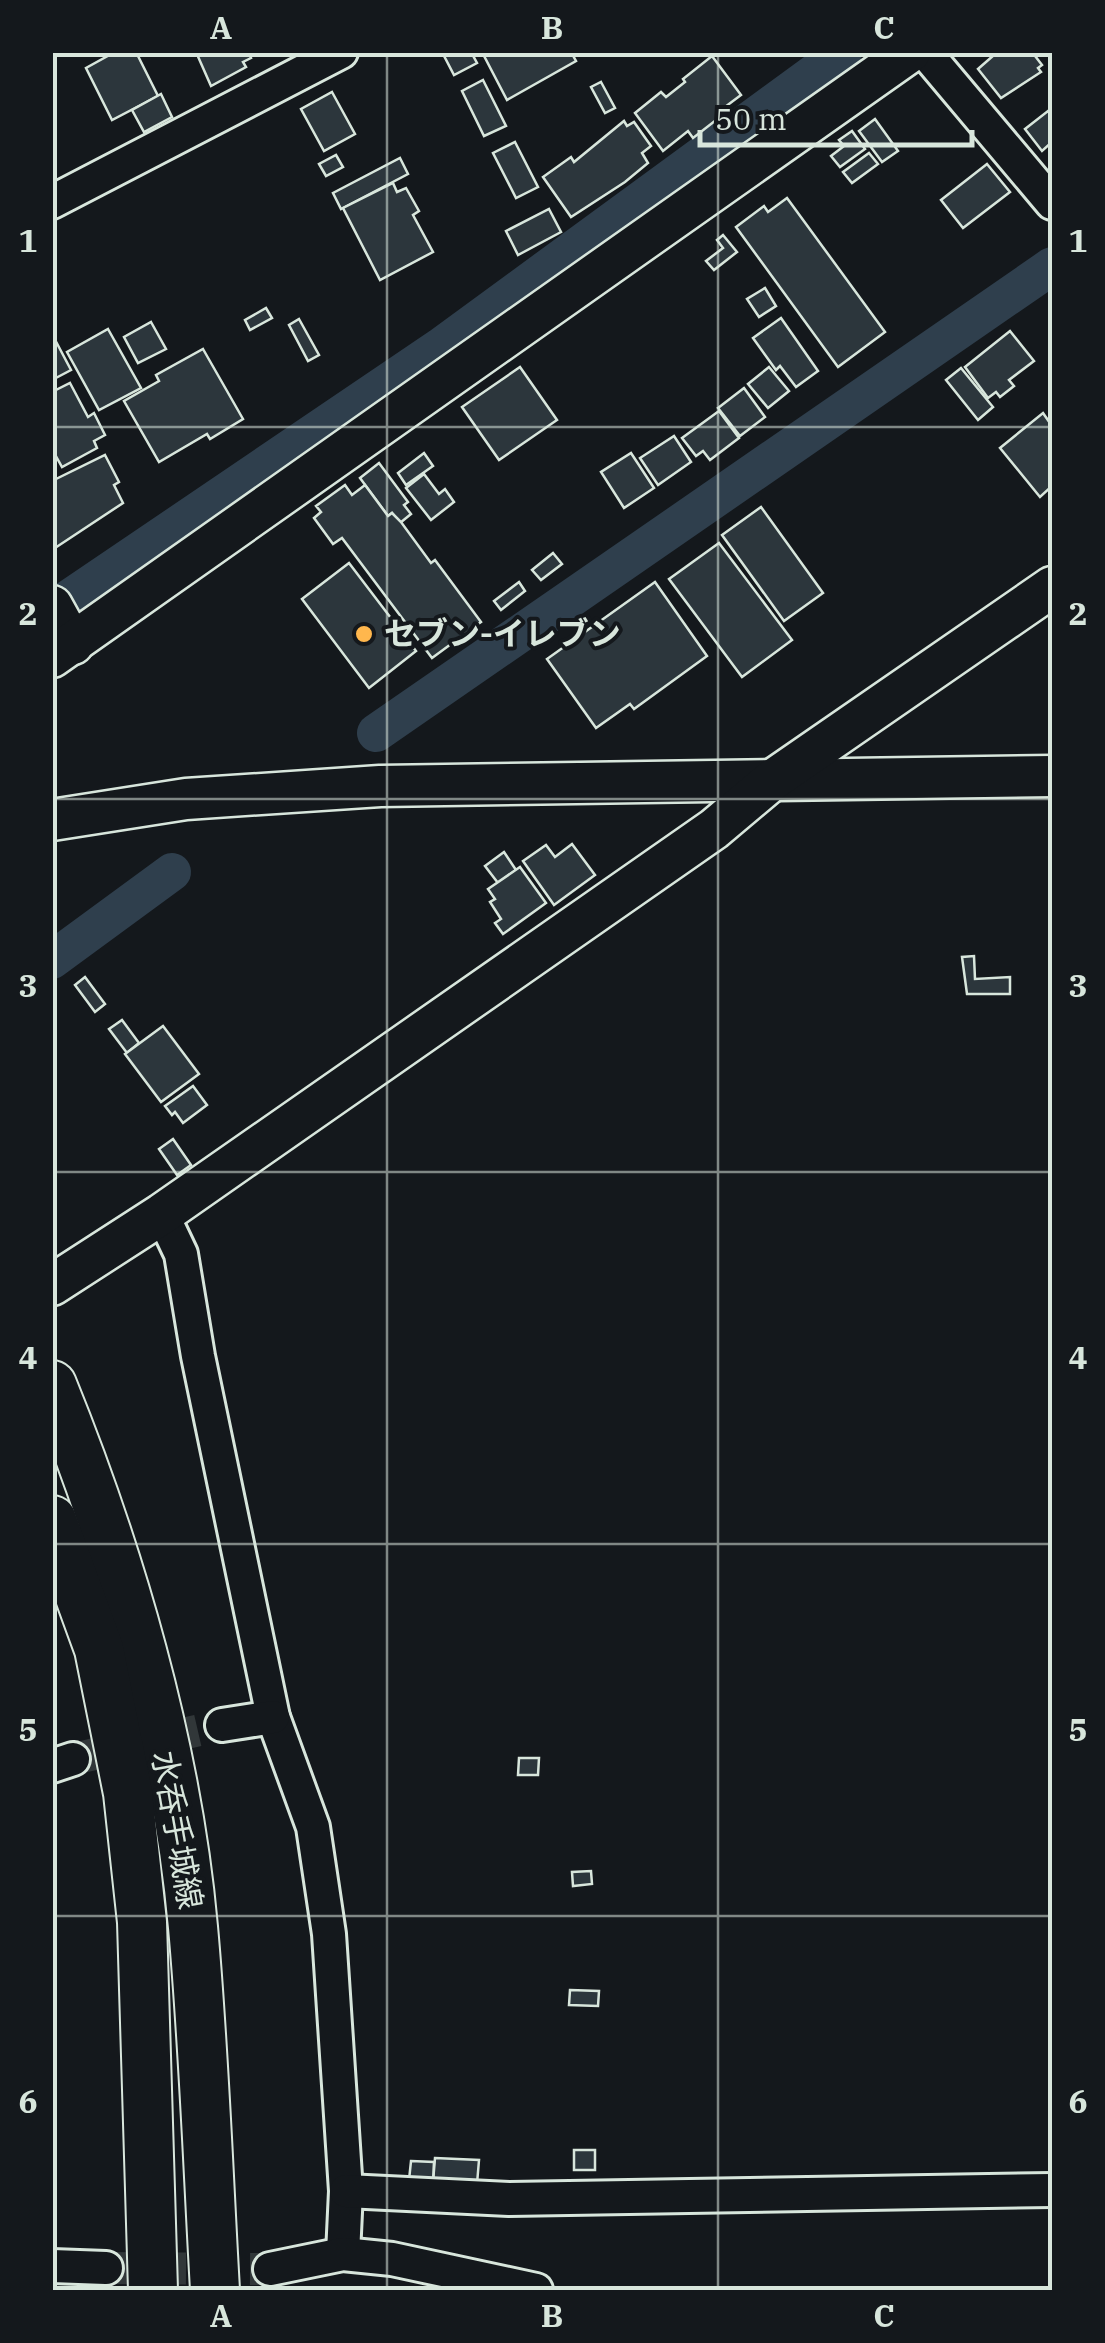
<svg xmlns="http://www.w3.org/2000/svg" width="1105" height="2343" font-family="'IBM Plex Serif','Noto Sans JP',serif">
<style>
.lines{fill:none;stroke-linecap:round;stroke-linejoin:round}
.canal{stroke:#2f3f4d;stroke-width:38}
.building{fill:#2c363c;stroke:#d8e6dc;stroke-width:2.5}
.minor-tunnel{stroke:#313739;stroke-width:32;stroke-dasharray:32 16;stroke-linecap:butt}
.minor-casing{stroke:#d8e6dc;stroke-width:38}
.tertiary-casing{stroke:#d8e6dc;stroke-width:45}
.secondary-casing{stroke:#d8e6dc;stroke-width:52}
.minor{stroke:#14181c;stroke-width:32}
.tertiary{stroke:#14181c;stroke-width:40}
.secondary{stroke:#14181c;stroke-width:48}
.grid{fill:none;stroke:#d8e6dc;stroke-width:2.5;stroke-opacity:0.55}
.poi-dot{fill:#ffb74d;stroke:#14181c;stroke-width:4}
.labels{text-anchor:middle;stroke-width:8;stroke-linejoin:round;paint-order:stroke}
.poi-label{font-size:32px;font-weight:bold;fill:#d8e6dc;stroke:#14181c;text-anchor:start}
.street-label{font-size:32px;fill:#d8e6dc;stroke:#14181c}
.neatline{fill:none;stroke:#d8e6dc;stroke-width:4}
.grid-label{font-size:32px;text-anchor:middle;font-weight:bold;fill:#d8e6dc}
</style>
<rect width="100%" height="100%" fill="#14181c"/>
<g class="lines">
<g class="canal">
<path d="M52,610L440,347L843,52"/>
<path d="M376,733L1052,266"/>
<path d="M52,960L172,872"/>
</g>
</g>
<g class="building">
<path d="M115,52H136L158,96L112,120L86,68Z"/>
<path d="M196,52H248L251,58L243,62L246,67L211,86Z"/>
<path d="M442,52H471L477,63L454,75Z"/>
<path d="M482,52H571L576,61L507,100Z"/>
<path d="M992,52H1032L1042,65L1038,68L1041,72L1001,98L978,69L994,55Z"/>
<path d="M712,56L741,95L717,113L720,117L693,138L688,131L663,151L635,113L661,92L666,97L685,82L683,79Z"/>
<path d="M483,80L506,126L484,136L462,91Z"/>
<path d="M601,82L615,108L605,113L591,87Z"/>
<path d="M332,92L355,134L324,151L301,109Z"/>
<path d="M161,94L172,117L144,132L132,110Z"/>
<path d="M1048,111L1052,117V142L1042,151L1025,129Z"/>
<path d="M875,119L898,151L882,162L859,131Z"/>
<path d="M624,121L627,126L634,122L651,146L642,153L648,163L625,182L571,217L543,177L571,157L574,162Z"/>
<path d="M852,131L865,149L840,167L831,156L844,146L839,140Z"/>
<path d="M515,142L538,187L516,198L493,153Z"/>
<path d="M869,153L878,164L852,183L843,172Z"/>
<path d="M336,155L343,167L326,176L319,164Z"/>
<path d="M400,158L408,174L341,209L333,193Z"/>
<path d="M987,164L1010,192L963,228L941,200Z"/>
<path d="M393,183L397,192L406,188L419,211L413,215L433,252L380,280L343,208Z"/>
<path d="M787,198L885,332L838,367L736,227L764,206L768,212Z"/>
<path d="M549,209L561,232L518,255L506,231Z"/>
<path d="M723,235L737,252L714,270L706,261L723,248L717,240Z"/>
<path d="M765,288L776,306L759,317L747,299Z"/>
<path d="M266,308L272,318L250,330L245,320Z"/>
<path d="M781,318L818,371L796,387L780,366L776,370L753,338Z"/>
<path d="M299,319L319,355L308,361L289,325Z"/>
<path d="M151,322L166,349L138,363L124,337Z"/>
<path d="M108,329L141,388L99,410L67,352Z"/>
<path d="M1010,331L1034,361L1009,380L1014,386L1000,397L996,392L988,398L965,367Z"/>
<path d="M52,334L71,370L52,380Z"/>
<path d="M203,349L243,419L210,439L207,434L159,462L124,401L159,381L156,375Z"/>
<path d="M520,367L557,420L499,460L462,407Z"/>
<path d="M769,367L789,391L768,408L748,384Z"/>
<path d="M961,368L993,407L978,420L946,380Z"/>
<path d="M70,383L88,417L94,413L105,435L94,441L97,448L62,467L52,449V392Z"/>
<path d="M744,388L765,417L740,436L718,408Z"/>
<path d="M719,411L739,438L710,460L703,451L696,456L682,438Z"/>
<path d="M1043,413L1052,426V486L1040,497L1000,448Z"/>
<path d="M674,436L691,462L658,485L640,458Z"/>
<path d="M424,453L433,466L406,485L398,473Z"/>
<path d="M631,453L654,488L624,508L601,472Z"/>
<path d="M105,455L119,482L114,485L123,503L52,550V481Z"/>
<path d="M379,463L408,502L404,505L411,514L400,523L392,513L388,516L360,478Z"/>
<path d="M424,474L439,494L445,489L454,502L431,520L406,488Z"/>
<path d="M345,485L352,495L365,485L388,516L392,513L401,522L431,563L435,560L481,622L432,658L342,538L333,544L314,518L321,512L316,506Z"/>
<path d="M761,507L823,593L784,621L722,535Z"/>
<path d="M719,543L792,640L742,677L669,579Z"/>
<path d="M553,553L562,564L541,580L532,570Z"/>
<path d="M349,563L416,651L369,688L302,599Z"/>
<path d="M519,582L525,591L501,610L494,601Z"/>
<path d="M655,582L707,656L634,709L630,704L596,728L547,659Z"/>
<path d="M572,844L595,875L554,905L523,861L546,845L555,857Z"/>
<path d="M504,852L516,870L498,883L485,866Z"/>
<path d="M520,867L546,903L503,934L495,923L501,919L490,902L495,899L488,889Z"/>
<path d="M974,956L975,979L1010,977V994H967L962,957Z"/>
<path d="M85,977L105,1004L95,1012L75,985Z"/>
<path d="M122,1020L139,1043L127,1053L109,1029Z"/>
<path d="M163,1026L199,1074L161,1102L125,1054Z"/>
<path d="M193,1086L207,1105L183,1123L175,1112L172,1115L165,1106Z"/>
<path d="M173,1139L191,1165L177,1175L159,1149Z"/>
<path d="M519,1758H539L538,1775H518Z"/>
<path d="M591,1871L592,1884L573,1886L572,1872Z"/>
<path d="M570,1990L599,1991L598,2006L569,2005Z"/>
<rect x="574" y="2150" width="21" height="20"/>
<path d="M435,2158L479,2160L477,2184L433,2182Z"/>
<path d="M411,2161L434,2162L433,2181L409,2180Z"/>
</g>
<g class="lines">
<g class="minor-tunnel">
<path d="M73,1759L222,1725"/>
<path d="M106,2268L270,2269"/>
</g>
<defs>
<g id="minor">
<path d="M925,52L1052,203"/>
<path d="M52,202L341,52"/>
<path d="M162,1214L181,1254L198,1356L273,1717L313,1827L329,1934L346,2191L343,2254"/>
<path d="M222,1725L273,1717"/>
<path d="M52,1766L73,1759"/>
<path d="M346,2191L509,2199L1052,2190"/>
<path d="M52,2266L106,2268"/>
<path d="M270,2269L343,2254L392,2259L536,2290"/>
</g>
<g id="tertiary">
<path d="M52,606L73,644"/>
<path d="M52,657L910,52"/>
<path d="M52,820L186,799L380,786L1052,776"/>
<path d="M52,1285L162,1214L714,829L771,781L1052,587"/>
</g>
<g id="secondary">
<path d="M52,1385C120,1552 177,1747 193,1927C204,2048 208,2169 215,2290"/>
<path d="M52,1520L99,1649L128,1793L142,1922L153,2290"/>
</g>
</defs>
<use href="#minor" class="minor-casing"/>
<use href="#tertiary" class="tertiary-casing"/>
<use href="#secondary" class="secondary-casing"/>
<use href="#minor" class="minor"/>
<use href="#tertiary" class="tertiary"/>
<use href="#secondary" class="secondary"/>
</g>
<path class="grid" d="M387,52V2290M718,52V2290M52,427H1052M52,799H1052M52,1172H1052M52,1544H1052M52,1916H1052"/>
<circle class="poi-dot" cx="364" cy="634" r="10"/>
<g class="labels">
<g class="poi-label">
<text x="384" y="645">セブン-イレブン</text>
</g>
<g class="street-label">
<text transform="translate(177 1830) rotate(80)" y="11">水呑手城線</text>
</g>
</g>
<rect width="1105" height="2343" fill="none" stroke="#14181c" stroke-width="110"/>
<path d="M700 130v15h272v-15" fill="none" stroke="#d8e6dc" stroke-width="5"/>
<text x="715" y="130" font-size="30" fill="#d8e6dc" stroke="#14181c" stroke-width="8" paint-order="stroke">50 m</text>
<rect x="55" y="55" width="995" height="2233" class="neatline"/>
<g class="grid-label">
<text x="221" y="39">A</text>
<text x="552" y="39">B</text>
<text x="884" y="39">C</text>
<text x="28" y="252">1</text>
<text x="1078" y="252">1</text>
<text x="28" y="625">2</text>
<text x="1078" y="625">2</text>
<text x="28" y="997">3</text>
<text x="1078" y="997">3</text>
<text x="28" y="1369">4</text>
<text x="1078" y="1369">4</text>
<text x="28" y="1741">5</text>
<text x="1078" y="1741">5</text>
<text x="28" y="2113">6</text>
<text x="1078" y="2113">6</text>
<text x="221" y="2327">A</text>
<text x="552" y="2327">B</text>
<text x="884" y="2327">C</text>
</g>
</svg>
